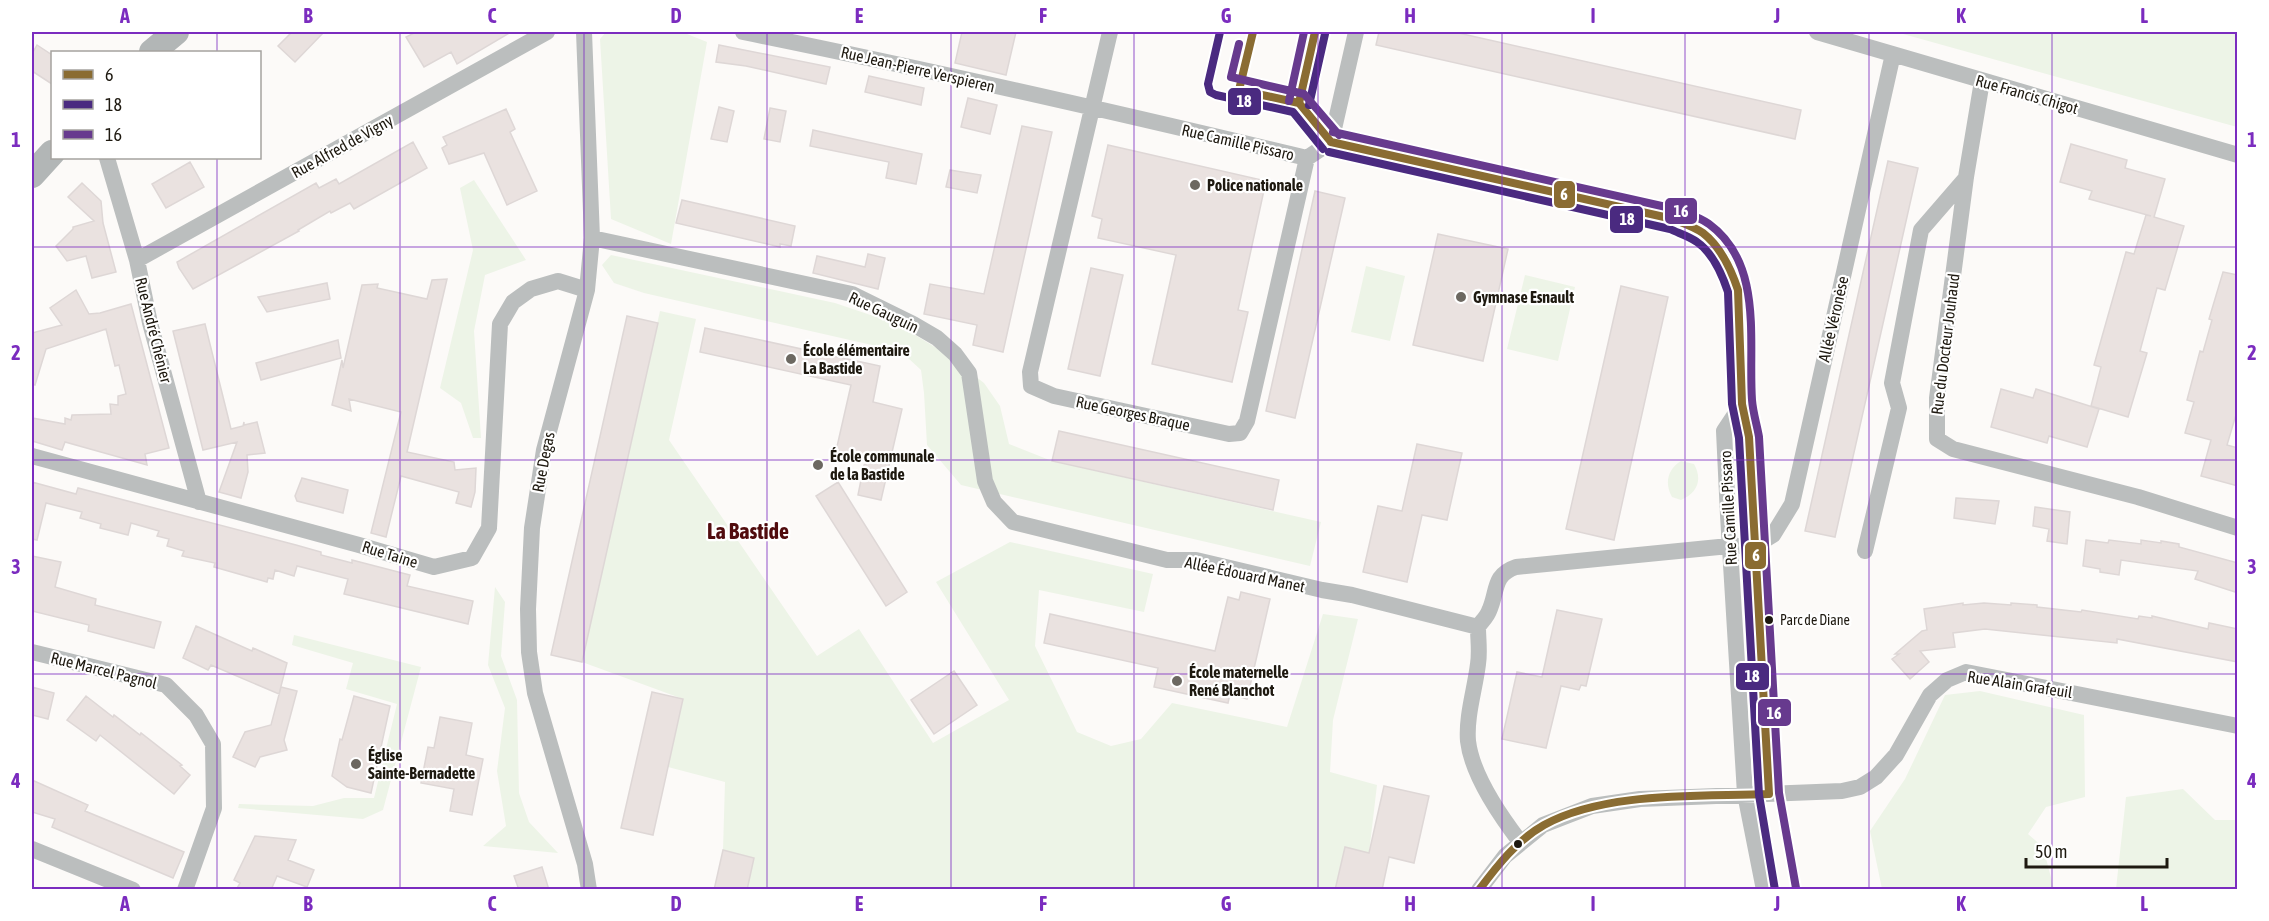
<svg xmlns="http://www.w3.org/2000/svg" width="2269" height="921" viewBox="0 0 2269 921" font-family="'Asap Condensed',sans-serif">
<style>
.green{fill:#edf4e7}
.building{fill:#eae2e0;stroke:#ded7d6;stroke-width:1.5}
.lines{fill:none;stroke-linecap:round;stroke-linejoin:round}
.minor{stroke:#bbbebe;stroke-width:16}
.primary{stroke:#b2b6b6;stroke-width:26}
.bus-1-casing{stroke:#fff;stroke-width:12}
.bus-2-casing{stroke:#fff;stroke-width:12}
.bus-3-casing{stroke:#fff;stroke-width:12}
.bus-1{stroke:#8a6c32;stroke-width:8}
.bus-2{stroke:#4a2a80;stroke-width:8}
.bus-3{stroke:#673a8e;stroke-width:8}
.grid{fill:none;stroke:#7b2cbf;stroke-width:1.5;stroke-opacity:0.55}
.poi-dot{fill:#6c6861;stroke:#fff;stroke-width:2}
.bus-dot{fill:#1e1910;stroke:#fff;stroke-width:2}
.labels{text-anchor:middle;dominant-baseline:central;stroke-width:4.5;stroke-linejoin:round;paint-order:stroke}
.bus-label{font-size:14px;fill:#1e1910;stroke:#fff;text-anchor:start}
.street-label{font-size:16px;fill:#1e1910;stroke:#fff}
.poi-label{font-size:16px;font-weight:bold;fill:#1e1910;stroke:#fff;text-anchor:start}
.district-label{font-size:22px;font-weight:bold;fill:#510c0e;stroke:#fff}
.line-badge{stroke:#fff;stroke-width:2}
.badge-label{font-size:16px;text-anchor:middle;font-weight:bold;fill:#fff}
.neatline{fill:none;stroke:#7b2cbf;stroke-width:2}
.grid-label{font-size:20px;text-anchor:middle;font-weight:bold;fill:#7b2cbf}
</style>
<rect width="100%" height="100%" fill="#fcfaf8"/>
<!-- green -->
<path class="green" d="M606,32H682L707,42L671,244L611,219L600,39Z
M1896,32H2237V127Z
M474,180L526,260L485,275L474,331L481,438H473L461,403L440,388L473,250L460,188Z
M611,255L835,303L897,324L948,355L984,383L1000,406L1009,444L1052,461L1321,522L1310,566L961,485L927,445L924,393L921,370L907,357L885,348L644,293L614,283L602,265Z
M1366,266L1405,276L1390,341L1351,332Z
M1525,275L1575,287L1558,361L1507,349Z
M660,311L696,319L669,440L817,656L859,629L933,743L1009,700L936,582L1010,542L1153,574L1144,612L1039,590L1035,646L1077,732L1111,746L1141,739L1172,703L1287,727L1323,614L1358,619L1333,720L1330,772L1377,785L1369,853L1345,848L1335,889H747L754,858L723,850L725,782L668,767L683,699L582,662Z
M1681,461L1694,464C1703,480 1697,493 1681,500L1672,497C1664,483 1668,469 1681,461Z
M495,587L505,602L501,656L517,700L519,793L529,822L558,853L483,846L506,826L497,771L505,708L488,665Z
M294,635L421,667L383,810L363,819L238,808L239,804L313,806L344,798H374L397,704L346,689L353,663L292,645Z
M1980,691L2084,715L2085,797L2046,807L2028,834L2043,847L2054,889H1882L1870,831L1905,779L1945,695Z
M2183,789L2215,820H2237V889H2116L2126,797Z"/>
<!-- building -->
<path class="building" d="M292,32H324L295,62L278,46Z
M416,32H511L457,64L451,52L424,67L406,37Z
M962,32H1016L1006,75L955,63Z
M1379,32H1454L1801,110L1795,139L1376,45Z
M37,45L52,55V84L32,71V54Z
M719,45L830,67L826,84L746,66L716,62Z
M869,76L924,88L921,105L865,92Z
M968,98L997,105L990,134L961,127Z
M719,107L734,111L727,142L711,139Z
M770,108L786,111L780,142L764,139Z
M506,109L515,129L510,132L537,191L507,205L484,153L449,164L442,148L447,145L443,137Z
M1022,126L1052,132L1003,352L973,345L977,325L924,314L930,284L984,294Z
M813,130L922,154L916,184L886,178L889,162L810,146Z
M413,142L427,168L354,209L350,203L331,213L330,211L298,230L299,231L193,289L179,268L177,262L316,183L319,188L336,179L339,184Z
M2071,144L2127,160L2125,168L2165,179L2154,217L2184,226L2165,290L2157,288L2140,351L2147,353L2128,417L2091,406L2101,367L2094,365L2126,252L2134,254L2146,215L2151,216L2089,199L2092,191L2060,182Z
M1108,145L1266,181L1238,310L1248,312L1232,382L1152,364L1176,255L1098,238L1102,219L1092,216Z
M1888,161L1918,168L1835,537L1805,531Z
M190,162L204,187L166,208L152,184Z
M950,170L981,175L977,193L946,187Z
M82,183L101,201L103,223L116,272L92,278L86,256L67,261L56,246L73,229V227L94,221L68,197Z
M1315,191L1345,198L1295,418L1266,411Z
M682,200L795,226L791,246L780,244V247L676,223Z
M1438,234L1508,249L1483,361L1413,345Z
M868,254L885,258L878,289L813,273L817,256L865,267Z
M1091,268L1123,275L1100,376L1068,369Z
M2223,272L2238,275V408L2227,445L2238,448V486L2201,476L2211,440L2185,433L2194,402L2187,400L2200,351L2203,352L2212,320L2209,319Z
M447,279L407,452L454,462L455,470L476,468L475,492L471,507L456,503L459,492L401,476L386,537L371,533L401,412L349,399L351,411L332,405L342,360L343,368L362,285L378,284L377,288L427,299L432,280Z
M327,283L330,299L267,312L258,297Z
M1621,286L1668,297L1614,540L1566,529Z
M76,290L89,314L100,313L131,304L169,448L145,454L147,465L65,442L62,450L32,441V418L65,424V418L71,420L72,415L111,414L110,404L118,405V396L126,394L119,365L115,366L106,329L46,349L35,385L32,384V333L62,325L50,308Z
M627,316L658,323L582,662L551,655Z
M205,324L231,429L243,426L244,422V425L257,422L265,453L247,455L248,472L241,498L219,492L237,442L203,450L173,331Z
M705,328L880,366L873,402L902,409L881,500L858,495L864,465L875,458L836,451L851,385L700,352Z
M338,340L341,358L261,380L256,363Z
M2001,389L2033,398L2036,389L2099,409L2087,447L2049,436L2047,443L1991,427Z
M1059,431L1279,480L1273,510L1052,461Z
M1417,444L1462,453L1447,520L1422,515L1407,582L1363,572L1378,506L1402,511Z
M302,478L348,490L343,513L297,501L295,496Z
M32,482L76,494L78,488L296,545L321,552V555L352,563V560L410,575L407,586L473,601L468,624L344,594L348,579L297,566L294,576L275,570L273,579L268,578L267,582L214,567L215,563L182,556L184,551L167,546L169,539L157,536L159,531L131,523L128,535L100,528L101,524L80,518L82,512L46,503L37,540L32,539Z
M838,482L907,592L886,606L816,496Z
M1956,498L1999,501L1995,524L1954,518Z
M2035,507L2070,512L2067,544L2047,541L2049,529L2033,526Z
M2086,540L2108,543L2109,540L2141,544V540L2161,543V541L2179,544V547L2238,563V593L2195,579L2198,571L2121,560L2119,575L2100,572V569L2083,566Z
M32,556L61,562L55,587L96,599L95,605L161,622L154,648L88,631L89,625L32,611Z
M1241,592L1270,599L1247,699L1230,694L1228,703L1154,687L1158,668L1044,643L1050,614L1215,651L1228,597L1239,600Z
M1963,603V605L1984,603L2011,605V603L2037,605V607L2081,612L2082,610L2138,619L2139,616L2152,618V616L2208,629L2209,623L2238,629V662L2117,639V643L1985,629L1953,633L1955,647L1920,651L1929,662L1910,679L1892,659L1899,654H1895L1922,631L1927,630L1924,609Z
M1557,610L1602,619L1586,686L1581,685L1579,690L1561,686L1546,748L1502,739L1517,672L1542,677Z
M196,626L252,651L253,648L287,663L279,694L211,665L208,670L183,658Z
M954,671L977,705L934,734L911,700Z
M32,687L54,693L48,719L32,715Z
M281,687L297,691L284,740L287,750L260,757L255,767L233,757L245,732L271,725Z
M652,692L683,699L653,835L621,828Z
M86,696L113,717L114,715L140,735L141,733L182,765L180,766L190,775L174,794L100,735L96,741L67,720Z
M354,696L390,706L371,793L347,787L332,776L340,739L342,740Z
M440,717L472,723L466,755L483,759L472,815L450,811L454,789L421,783L428,747L434,748Z
M32,780L88,805L85,811L184,852L173,878L52,827L55,819L32,812Z
M1384,786L1429,796L1414,863L1389,857L1382,890H1335L1345,847L1369,853Z
M255,836L296,840L288,860L314,870L307,887L277,876L271,890H236L240,883L234,880Z
M723,850L754,858L747,890H714Z
M542,867L549,890H519L514,876Z"/>
<g class="lines">
<!-- minor -->
<path class="minor" d="M584,32L592,238L587,290L544,450L532,528L528,609L529,652L535,693L585,864L589,890
M743,32C931,70 1119,113 1307,158L1331,142L1673,219L1702,232L1715,244L1732,272L1738,290L1742,404L1724,431L1728,515L1745,794L1764,890
M1110,32L1030,372L1031,386L1054,396L1229,434L1240,433L1247,421L1307,158
M1817,32L2238,155
M1982,81L1966,177L1937,398V439L1953,449L2138,497L2238,528
M1331,142L1356,32
M107,158L137,260L150,323L199,502
M592,238L852,294L913,324L937,338L955,354L969,373L985,481L994,502L1013,522L1167,560H1196L1322,590L1352,595L1478,627C1478,639 1480,652 1478,664C1475,689 1466,716 1468,741C1472,775 1501,817 1521,843
M137,260L547,32
M32,456L359,545L434,567L472,558L489,528L500,324L513,302L531,289L558,281L587,290
M1865,551L1899,408L1892,383L1921,230L1966,178
M1478,627C1481,622 1487,617 1489,611C1498,592 1492,575 1516,567L1729,546H1755L1773,535L1792,504L1893,54
M32,652L166,685L196,715L213,744L214,808L185,890
M32,849L133,890
M1479,890L1505,856L1543,825L1592,806L1640,799L1842,791L1860,787L1876,777L1896,755L1930,695L1947,680L1966,672L2238,726"/>
<!-- primary -->
<path class="primary" d="M152,52L176,32
M32,175L52,153"/>
<!-- bus-1 casing -->
<g class="bus-1-casing">
<path id="bus-1" d="M1253,32L1239,90L1299,103L1331,142
M1299,103L1315,32
M1331,142L1673,219C1683,223 1695,227 1703,233C1721,247 1731,269 1738,290L1742,404L1749,437L1769,794
M1479,890C1497,866 1517,840 1544,825C1605,791 1700,797 1769,794"/>
</g>
<!-- bus-2 casing -->
<g class="bus-2-casing">
<path id="bus-2" d="M1220,32L1208,84L1210,92L1216,95L1293,112L1323,149
M1309,105L1325,34
M1329,152L1670,229C1678,233 1689,236 1697,242C1713,253 1722,274 1728,292L1732,404L1739,438L1759,795L1775,890"/>
</g>
<!-- bus-3 casing -->
<g class="bus-3-casing">
<path id="bus-3" d="M1239,44L1231,77L1304,94L1339,135
M1289,101L1304,32
M1333,132L1675,209C1686,213 1700,217 1709,224C1764,264 1748,342 1752,400C1753,413 1757,425 1759,437L1779,793L1796,888"/>
</g>
<!-- bus-1 -->
<use href="#bus-1" class="bus-1"/>
<!-- bus-2 -->
<use href="#bus-2" class="bus-2"/>
<!-- bus-3 -->
<use href="#bus-3" class="bus-3"/>
</g>
<!-- grid -->
<path class="grid" d="M217,32V52M400,32V890M584,32V890M767,32V890M951,32V890M1134,32V890M1318,32V890M1502,32V890M1685,32V890M1869,32V890M2052,32V890M217,158V890M32,247H2238M32,460H2238M32,674H2238"/>
<!-- markers -->
<g class="poi-dot">
<circle cx="1195" cy="185" r="6"/>
<circle cx="1461" cy="297" r="6"/>
<circle cx="791" cy="359" r="6"/>
<circle cx="818" cy="465" r="6"/>
<circle cx="1177" cy="681" r="6"/>
<circle cx="356" cy="764" r="6"/>
</g>
<g class="bus-dot">
<circle cx="1769" cy="620" r="5"/>
<circle cx="1518" cy="844" r="5"/>
</g>
<g class="labels">
<!-- bus labels -->
<g class="bus-label">
<text x="1780" y="620">Parc de Diane</text>
</g>
<!-- street labels -->
<g class="street-label">
<text transform="translate(918 69) rotate(13)">Rue Jean-Pierre Verspieren</text>
<text transform="translate(2027 94) rotate(16)">Rue Francis Chigot</text>
<text transform="translate(1238 142) rotate(13)">Rue Camille Pissaro</text>
<text transform="translate(342 146) rotate(-29)">Rue Alfred de Vigny</text>
<text transform="translate(884 312) rotate(25)">Rue Gauguin</text>
<text transform="translate(1833 319) rotate(-77)">Allée Véronèse</text>
<text transform="translate(154 330) rotate(76)">Rue André Chénier</text>
<text transform="translate(1945 344) rotate(-83)">Rue du Docteur Jouhaud</text>
<text transform="translate(1133 413) rotate(12)">Rue Georges Braque</text>
<text transform="translate(543 462) rotate(-79)">Rue Degas</text>
<text transform="translate(1728 508) rotate(-93)">Rue Camille Pissaro</text>
<text transform="translate(390 554) rotate(17)">Rue Taine</text>
<text transform="translate(1245 574) rotate(12)">Allée Édouard Manet</text>
<text transform="translate(104 670) rotate(14)">Rue Marcel Pagnol</text>
<text transform="translate(2020 684) rotate(9)">Rue Alain Grafeuil</text>
</g>
<!-- poi labels -->
<g class="poi-label">
<text x="1207" y="185">Police nationale</text>
<text x="1473" y="297">Gymnase Esnault</text>
<text x="803" y="350">École élémentaire<tspan x="803" dy="18">La Bastide</tspan></text>
<text x="830" y="456">École communale<tspan x="830" dy="18">de la Bastide</tspan></text>
<text x="1189" y="672">École maternelle<tspan x="1189" dy="18">René Blanchot</tspan></text>
<text x="368" y="755">Église<tspan x="368" dy="18">Sainte-Bernadette</tspan></text>
</g>
<!-- district labels -->
<g class="district-label">
<text x="748" y="531">La Bastide</text>
</g>
</g>
<g class="line-badge">
<rect x="1227" y="87" width="35" height="29" rx="6" fill="#4a2a80"/>
<rect x="1553" y="180" width="23" height="29" rx="6" fill="#8a6c32"/>
<rect x="1664" y="197" width="34" height="28" rx="6" fill="#673a8e"/>
<rect x="1609" y="205" width="35" height="29" rx="6" fill="#4a2a80"/>
<rect x="1744" y="541" width="23" height="29" rx="6" fill="#8a6c32"/>
<rect x="1735" y="662" width="35" height="29" rx="6" fill="#4a2a80"/>
<rect x="1757" y="698" width="35" height="29" rx="6" fill="#673a8e"/>
</g>
<g class="badge-label">
<text x="1244" y="107">18</text>
<text x="1564" y="200">6</text>
<text x="1681" y="217">16</text>
<text x="1627" y="225">18</text>
<text x="1756" y="561">6</text>
<text x="1752" y="682">18</text>
<text x="1774" y="719">16</text>
</g>
<!-- border -->
<rect width="2269" height="921" fill="none" stroke="#ffffff" stroke-width="66"/>
<!-- legend -->
<rect x="51" y="51" width="210" height="108" fill="#ffffff" stroke="#a5a39f" stroke-width="1.5"/>
<rect x="63" y="70" width="30" height="9" fill="#8a6c32" stroke="#a5a39f" stroke-width="1.5"/>
<text x="105" y="81" font-size="18" fill="#1e1910">6</text>
<rect x="63" y="100" width="30" height="9" fill="#4a2a80" stroke="#a5a39f" stroke-width="1.5"/>
<text x="105" y="111" font-size="18" fill="#1e1910">18</text>
<rect x="63" y="130" width="30" height="9" fill="#673a8e" stroke="#a5a39f" stroke-width="1.5"/>
<text x="105" y="141" font-size="18" fill="#1e1910">16</text>
<!-- scale -->
<path d="M2026 858v9h141v-9" fill="none" stroke="#1e1910" stroke-width="3"/>
<text x="2035" y="858" font-size="18" fill="#1e1910" stroke="#ffffff" stroke-width="4.5" paint-order="stroke">50 m</text>
<rect x="33" y="33" width="2203" height="855" class="neatline"/>
<g class="grid-label">
<text x="125" y="23">A</text>
<text x="308" y="23">B</text>
<text x="492" y="23">C</text>
<text x="676" y="23">D</text>
<text x="859" y="23">E</text>
<text x="1043" y="23">F</text>
<text x="1226" y="23">G</text>
<text x="1410" y="23">H</text>
<text x="1593" y="23">I</text>
<text x="1777" y="23">J</text>
<text x="1961" y="23">K</text>
<text x="2144" y="23">L</text>
<text x="16" y="147">1</text>
<text x="2252" y="147">1</text>
<text x="16" y="360">2</text>
<text x="2252" y="360">2</text>
<text x="16" y="574">3</text>
<text x="2252" y="574">3</text>
<text x="16" y="788">4</text>
<text x="2252" y="788">4</text>
<text x="125" y="911">A</text>
<text x="308" y="911">B</text>
<text x="492" y="911">C</text>
<text x="676" y="911">D</text>
<text x="859" y="911">E</text>
<text x="1043" y="911">F</text>
<text x="1226" y="911">G</text>
<text x="1410" y="911">H</text>
<text x="1593" y="911">I</text>
<text x="1777" y="911">J</text>
<text x="1961" y="911">K</text>
<text x="2144" y="911">L</text>
</g>
</svg>
